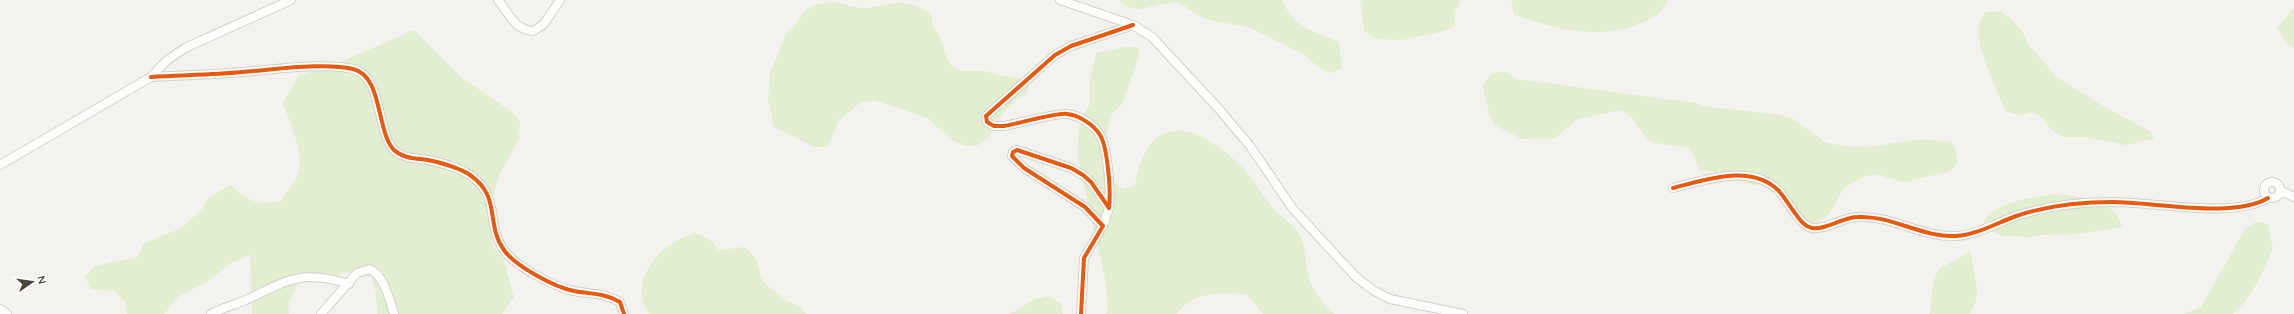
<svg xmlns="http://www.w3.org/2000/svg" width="2294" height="314" viewBox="0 0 2294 314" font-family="Quicksand,sans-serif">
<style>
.green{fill:#e1eecf}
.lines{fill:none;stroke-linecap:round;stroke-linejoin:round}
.minor-casing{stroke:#d2d0cb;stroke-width:10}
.minor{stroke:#fdfdfc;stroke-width:8}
.cycleway-casing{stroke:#fff;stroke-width:6}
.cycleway{stroke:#e8590c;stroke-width:4}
</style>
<rect width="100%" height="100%" fill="#f4f2ee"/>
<!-- green -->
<path class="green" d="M1118,0H1283C1291,28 1316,31 1339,42L1342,68L1331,73C1313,67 1309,55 1293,49C1276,42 1261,31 1243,26C1230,23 1217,23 1204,18C1195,14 1187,6 1177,3C1154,0 1138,20 1118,0Z
M1360,0H1460L1455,14V26L1444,31L1402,40L1375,39L1364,31Z
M1511,0H1668C1663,12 1653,18 1641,23C1598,41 1557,29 1514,15Z
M828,2C841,2 852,8 865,8C871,8 878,6 883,5C902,1 915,3 931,14L934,28L941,39L949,64L961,71H985L998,75L1030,80L1027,93L1016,100L996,122L990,136L979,145L965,146L951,139L927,118L874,100L860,103L839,120L828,147H813C801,138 788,135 774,127L768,99L770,74L786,33L796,24L803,12L814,5Z
M2294,7V48L2286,43L2277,28Z
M2001,11L2013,21L2023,33L2028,44L2057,77L2103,106L2150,131L2154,139L2126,145L2087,137H2063L2051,130L2044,119L2033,112L2019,115L2006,111C1998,93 1972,40 1980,22C1981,19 1984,15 1986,12Z
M414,30L461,77L512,112L520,122L519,140L499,176L488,215L493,246L503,258L514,297L502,314H377L376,293L372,277L349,272L319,279L301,276L288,305L289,314H252L250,255L231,263L210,280L178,297L164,314H127L125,302L115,291L90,289L85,276L95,266L137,257L144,243L182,228L202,209L209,197L231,185C247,201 259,206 281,201C288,191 297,181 299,169C303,150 289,121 283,103L299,75L331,66Z
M1124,47H1139V56L1128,88L1122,104L1112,114L1104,142L1113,182L1124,189L1135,185C1148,107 1200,124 1243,168C1254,179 1261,194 1272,207C1279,216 1291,222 1298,232C1308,249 1304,271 1313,288C1318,298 1327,306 1334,314H1263L1247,295C1224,291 1191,292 1177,314H1106L1108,306L1105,279L1077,153L1079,128L1083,115L1090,104V79L1096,53Z
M1505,71L1516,79L1695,103L1708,107L1776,114L1792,118L1826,143L1852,147L1876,146L1919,139L1951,142L1955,148L1958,163L1948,172L1904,182L1878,175L1865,176L1844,188L1830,213L1819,222L1806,226C1794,212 1784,197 1769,187C1765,184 1759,186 1754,185C1736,181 1719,170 1700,170L1690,148L1650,142L1631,117L1620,110L1578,119L1555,138L1522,139L1494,125L1489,114L1483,86L1491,74Z
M2058,194C2082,197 2116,199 2122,227L2079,234L2043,235L2029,237L2001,236L1983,223C1992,202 2038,196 2058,194Z
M2256,222L2268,224L2273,248L2259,280L2244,303L2233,314H2183L2201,307L2245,229Z
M696,233L710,240L719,250L745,247L755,257L763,282L787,301L800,306L806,314H649C626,280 663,240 696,233Z
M1970,251C1974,273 1983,294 1970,314H1930L1933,283L1938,270Z
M1049,296L1061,304L1063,314H1010L1035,299Z"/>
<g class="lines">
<!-- minor casing -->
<g class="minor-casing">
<path id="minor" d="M498,0C509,13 513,29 533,31L544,24L560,0
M1060,0L1133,25L1152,37L1218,108L1250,146L1293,209L1356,277L1373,290L1390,299L1463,314
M151,77C181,75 211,75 242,72C273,70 324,62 353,69C383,76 376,131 394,150C404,159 415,158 428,160C442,163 458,167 470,175C502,197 485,224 504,250C515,266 554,287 574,291C590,294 605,293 620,302L624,314
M0,165L151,77L166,61L185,48L291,0
M2264 190a8 8 0 1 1 16 0a8 8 0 1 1-16 0Z
M1673,188C1706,180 1751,163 1779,191C1784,197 1788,203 1792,209C1797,216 1803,226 1812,228C1827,230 1842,217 1858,217C1891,215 1923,238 1956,236C1976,235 1997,223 2016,216C2046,206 2081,202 2113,202C2155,202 2233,219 2268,198
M2281,191L2294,197
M1103,226L1109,208
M0,309L7,314
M211,314C222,308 234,305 246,300C288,280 301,269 349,284
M321,314L357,273L369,269C385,276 389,299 394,314
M1081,314L1084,258L1103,226L1085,207L1024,168L1012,156L1013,152L1017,150L1071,168L1083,175L1091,182L1109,208C1111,193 1108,148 1100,135C1094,125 1079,115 1067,114C1059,112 1016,124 1004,126H994L987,122L986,116L1055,55L1071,46L1133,25"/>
</g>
<!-- minor -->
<use href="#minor" class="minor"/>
<!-- cycleway casing -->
<g class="cycleway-casing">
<path id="cycleway" d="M151,77C181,75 211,75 242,72C273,70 324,62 353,69C383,76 376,131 394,150C404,159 415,158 428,160C442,163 458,167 470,175C502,197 485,224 504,250C515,266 554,287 574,291C590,294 605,293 620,302L624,314
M1673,188C1706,180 1751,163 1779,191C1784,197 1788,203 1792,209C1797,216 1803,226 1812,228C1827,230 1842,217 1858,217C1891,215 1923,238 1956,236C1976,235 1997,223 2016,216C2046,206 2081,202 2113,202C2155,202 2233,219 2268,198
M1081,314L1084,258L1103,226L1085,207L1024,168L1012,156L1013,152L1017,150L1071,168L1083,175L1091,182L1109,208C1111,193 1108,148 1100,135C1094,125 1079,115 1067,114C1059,112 1016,124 1004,126H994L987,122L986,116L1055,55L1071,46L1133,25"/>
</g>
<!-- cycleway -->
<use href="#cycleway" class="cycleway"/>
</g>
<!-- north arrow -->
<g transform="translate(32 282) rotate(77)" stroke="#ffffff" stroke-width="3" paint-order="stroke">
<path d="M0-3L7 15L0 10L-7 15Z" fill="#4b4439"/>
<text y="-6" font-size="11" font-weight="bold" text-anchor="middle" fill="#4b4439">N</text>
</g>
</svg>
